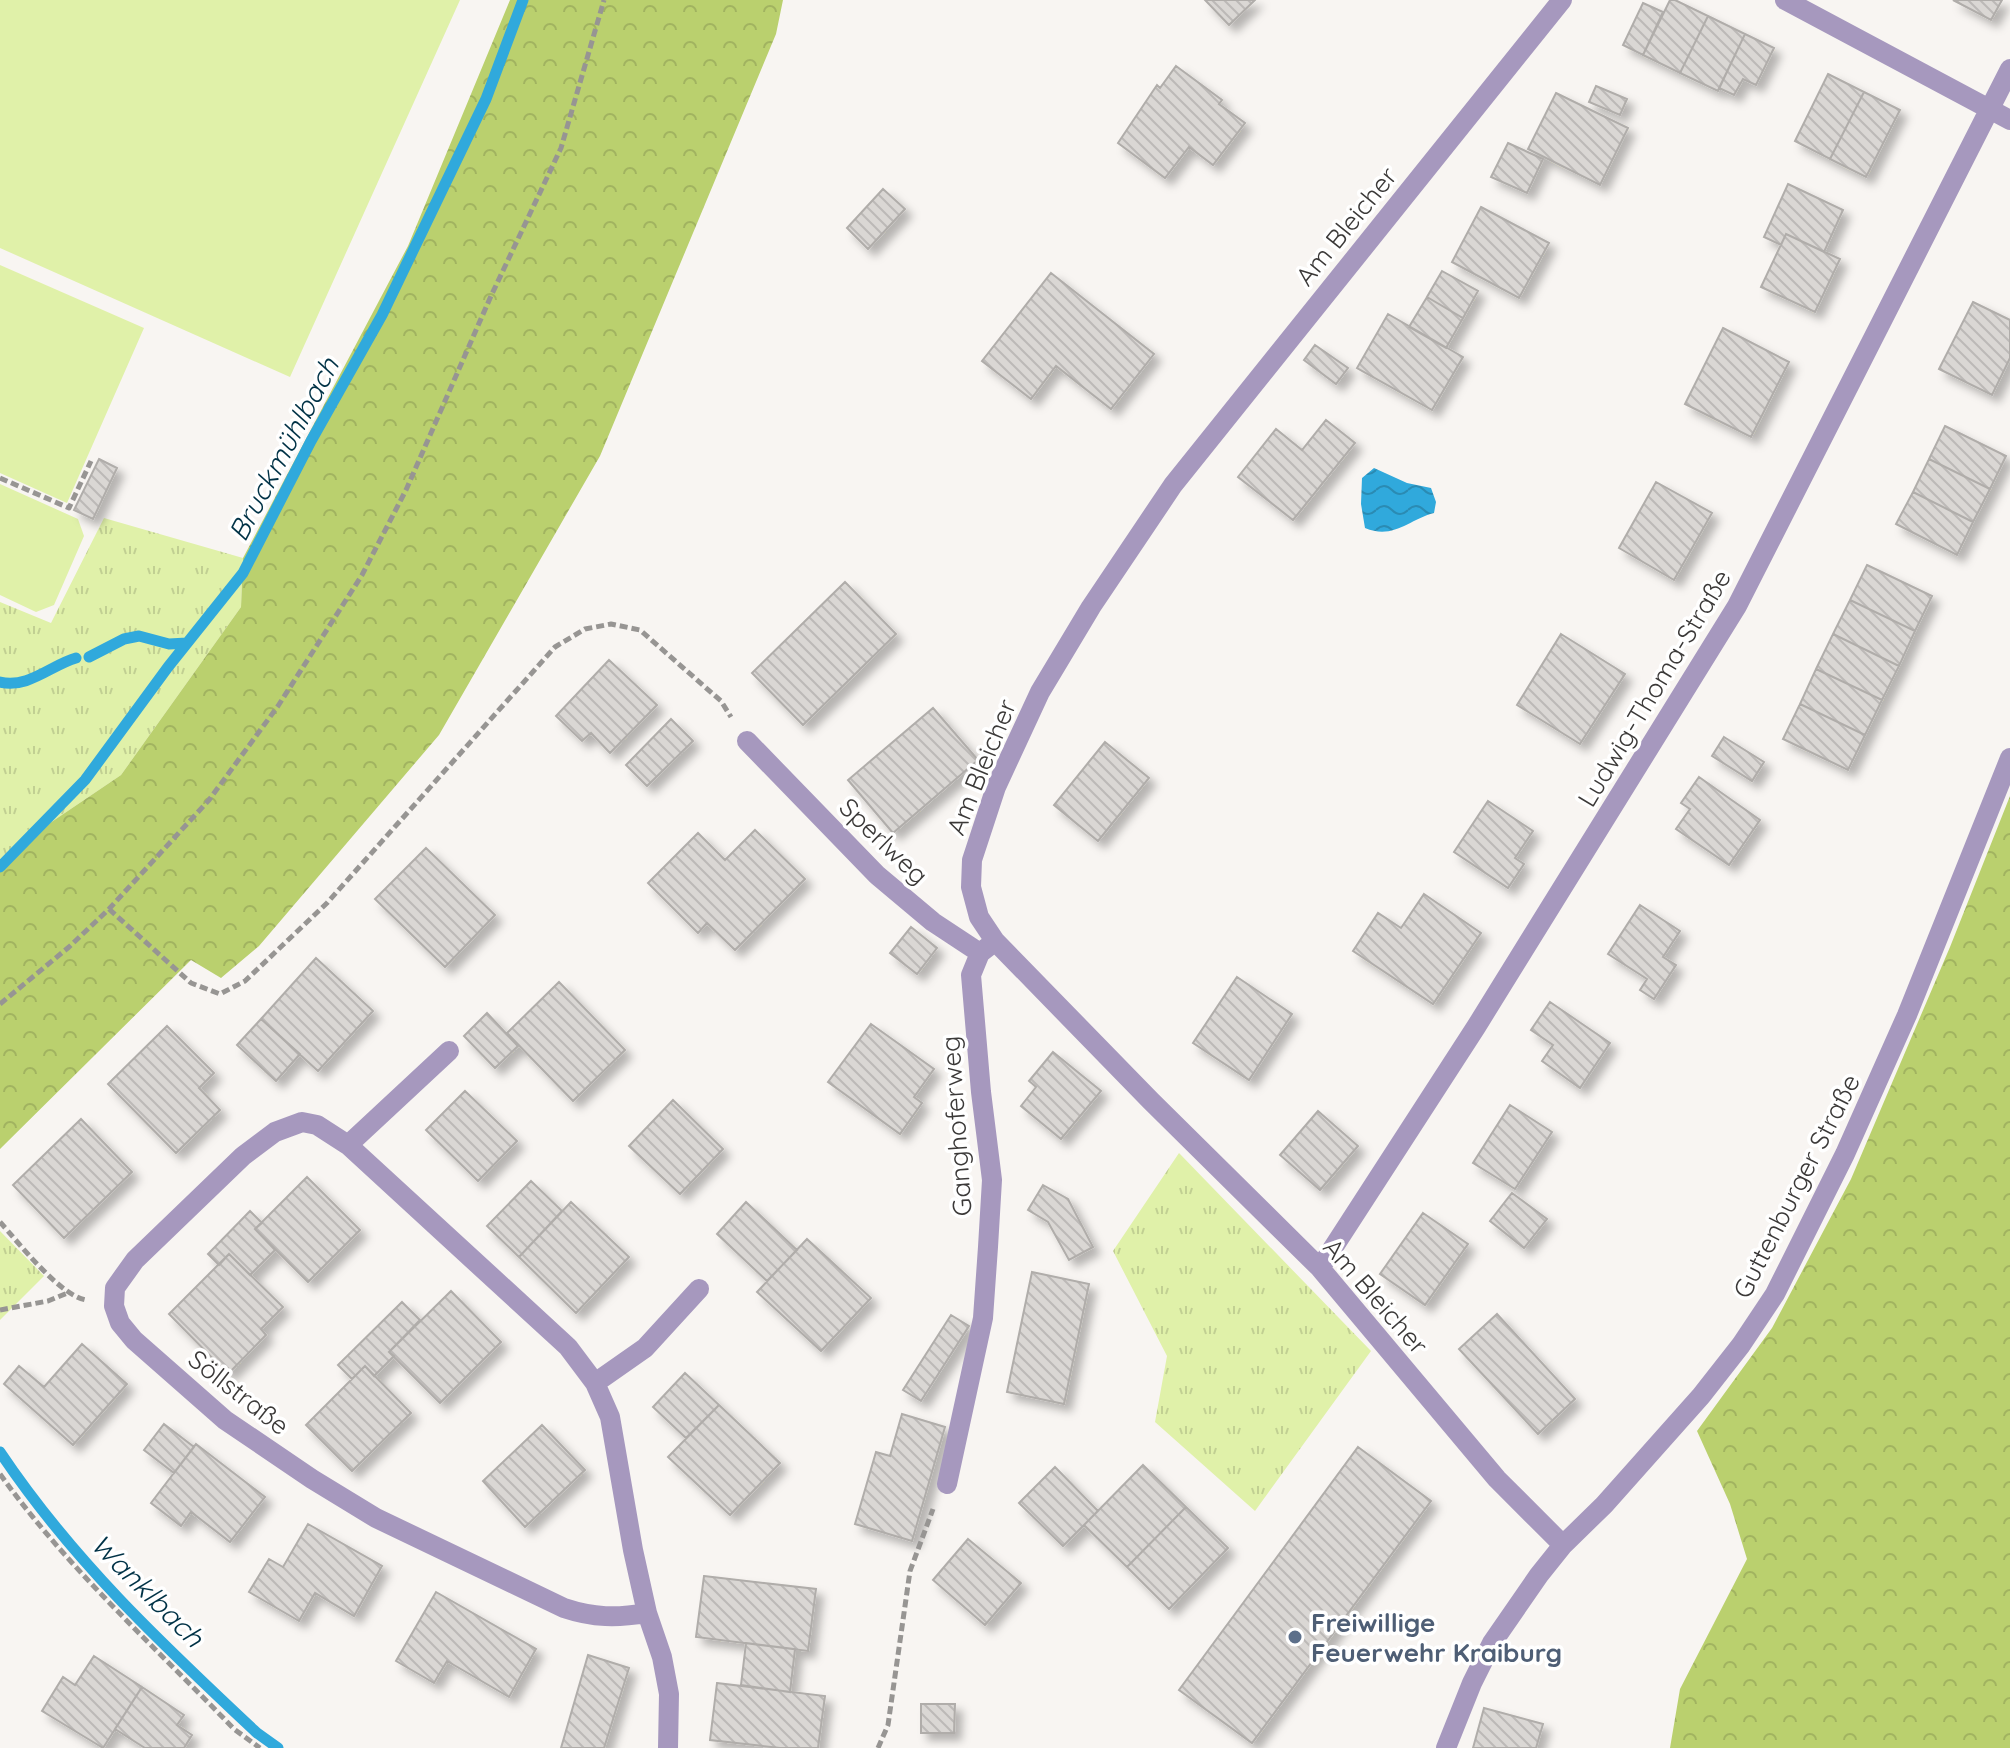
<svg xmlns="http://www.w3.org/2000/svg" width="2010" height="1748" viewBox="0 0 2010 1748" font-family="Quicksand,sans-serif">
<style>
.grass{fill:url(#grass-tufts)}
.forest{fill:url(#forest-crowns)}
.garden{fill:#e0f1a9}
.water{fill:url(#water-waves)}
.lines{fill:none;stroke-linecap:round;stroke-linejoin:round}
.stream{stroke:#30a9dc;stroke-width:11}
.building{fill:url(#building-back-hatch);stroke:#b0adaa;stroke-width:2;filter:url(#shadow)}
.path{stroke:#979593;stroke-width:5;stroke-dasharray:8 4;stroke-linecap:butt}
.minor{stroke:#a698be;stroke-width:20}
.service-dot{fill:#5c6f8a;stroke:#fff;stroke-width:3}
.labels{text-anchor:middle;dominant-baseline:central;stroke-width:7;stroke-linejoin:round;paint-order:stroke}
.street-label{font-size:26px;fill:#3b3938;stroke:#fff}
.service-label{font-size:26px;font-weight:bold;fill:#4e5e75;stroke:#fff;text-anchor:start}
.water-label{font-size:28px;font-style:italic;fill:#003246;stroke:#fff}
</style>
<defs>
<pattern id="grass-tufts" width="24" height="20" patternUnits="userSpaceOnUse" patternTransform="scale(2)"><rect width="24" height="20" fill="#e0f1a9"/><path d="M3 7l-1-3M5 7V3M7 7l1-3M15 17l-1-3M17 17v-4M19 17l1-3" fill="none" stroke="#c1cf92"/></pattern>
<pattern id="forest-crowns" width="20" height="18" patternUnits="userSpaceOnUse" patternTransform="scale(2)"><rect width="20" height="18" fill="#bad06e"/><path d="M2 6a3 3 0 1 1 6 0M12 15a3 3 0 1 1 6 0" fill="none" stroke="#a1b360"/></pattern>
<pattern id="water-waves" width="16" height="10" patternUnits="userSpaceOnUse" patternTransform="scale(2)"><rect width="16" height="10" fill="#30a9dc"/><path d="M0 5q4-4 8 0t8 0" fill="none" stroke="#2a8bb3"/></pattern>
<pattern id="building-back-hatch" width="6" height="6" patternUnits="userSpaceOnUse" patternTransform="scale(2)"><rect width="6" height="6" fill="#dad7d4"/><path d="M-1 5l2 2M0 0l6 6M5-1l2 2" fill="none" stroke="#bcb9b7"/></pattern>
<filter id="shadow"><feDropShadow dx="7" dy="7" stdDeviation="4" flood-color="#0004"/></filter>
</defs>
<rect width="100%" height="100%" fill="#f8f5f2"/>
<!-- grass -->
<path class="grass" d="M104,518L243,558L241,607L121,775L50,823L0,870V602L51,623Z
M1179,1153L1371,1351L1255,1511L1155,1422L1167,1356L1113,1251Z
M0,1231L44,1276L0,1320Z"/>
<!-- forest -->
<path class="forest" d="M510,0H783L776,34L600,456L439,735L259,946L221,978L191,960L0,1149V870L50,823L121,775L241,607L243,558L408,246Z
M2010,796V1748H1670L1680,1689L1747,1559L1730,1504L1697,1431L1772,1328L1851,1179L1950,947Z"/>
<!-- garden -->
<path class="garden" d="M0,0H460L290,377L0,248Z
M0,265L144,328L67,503L0,473Z
M0,484L78,519L84,536L54,605L36,612L0,595Z"/>
<!-- water -->
<path class="water" d="M1374,468L1407,483L1431,488L1436,502L1434,513C1408,520 1393,540 1365,528L1361,504L1362,478Z"/>
<g class="lines">
<!-- stream -->
<path class="stream" d="M89,657L124,639L139,636L169,644L187,643
M0,682C28,689 51,665 76,658
M0,867L85,780L168,667L243,573L311,441L382,315L486,99L523,0
M0,1452C73,1561 162,1644 257,1733L278,1748"/>
</g>
<!-- building -->
<path class="building" d="M1205,0H1255L1229,25Z
M1670,0H1675L1708,16L1680,73L1643,55Z
M1953,0H2002L1991,20Z
M1643,3L1663,12L1643,55L1623,45Z
M1708,16L1745,34L1718,91L1680,73Z
M1745,34L1774,48L1756,85L1743,79L1734,95L1719,88Z
M1176,66L1222,100L1219,104L1245,123L1213,165L1189,147L1165,178L1118,143L1157,85L1160,88Z
M1828,74L1864,92L1830,159L1795,141Z
M1596,86L1627,99L1620,115L1589,102Z
M1864,92L1900,110L1866,177L1830,159Z
M1556,93L1628,128L1600,185L1528,149Z
M1508,143L1543,159L1527,193L1491,177Z
M1788,184L1843,210L1824,252L1786,234L1781,245L1764,237Z
M883,189L905,209L868,249L847,228Z
M1481,207L1549,243L1519,298L1452,262Z
M1786,234L1840,259L1815,312L1761,287Z
M1442,271L1478,291L1463,318L1427,297Z
M1051,273L1154,354L1111,409L1056,366L1031,399L982,361Z
M1427,297L1463,318L1446,348L1409,327Z
M1973,302L2010,320V358L1992,395L1939,369Z
M1388,314L1463,357L1432,410L1357,368Z
M1723,328L1789,362L1751,437L1685,404Z
M1315,345L1348,368L1336,384L1304,360Z
M1326,420L1355,443L1293,520L1238,477L1276,429L1302,450Z
M1945,426L2006,456L1990,489L1929,459Z
M99,459L117,468L93,519L74,510Z
M1929,459L1990,489L1973,522L1913,492Z
M1656,482L1712,513L1674,580L1619,548Z
M1913,492L1973,522L1957,555L1896,524Z
M1867,565L1932,596L1915,631L1850,600Z
M845,582L896,634L803,725L752,673Z
M1850,600L1915,631L1899,666L1833,634Z
M1561,634L1625,674L1580,744L1517,705Z
M1833,634L1899,666L1882,700L1816,669Z
M609,660L657,705L610,753L591,733L582,741L556,716Z
M1816,669L1882,700L1865,735L1800,704Z
M1800,704L1865,735L1848,770L1783,739Z
M933,708L978,760L893,833L848,780Z
M671,719L693,741L647,786L626,765Z
M1724,737L1764,762L1752,781L1712,756Z
M1105,742L1149,778L1098,841L1054,805Z
M1699,777L1760,820L1729,865L1676,829L1690,809L1681,803Z
M1488,801L1533,831L1515,858L1524,864L1508,888L1454,852Z
M755,830L805,879L735,950L707,923L698,933L648,883L698,833L725,860Z
M426,848L495,915L445,967L375,899Z
M1424,894L1481,933L1433,1004L1353,951L1378,913L1401,928Z
M1640,905L1680,931L1663,957L1676,965L1654,999L1640,990L1647,979L1608,954Z
M911,927L937,948L917,974L890,953Z
M316,958L373,1011L318,1071L261,1019Z
M1237,977L1292,1014L1249,1080L1193,1043Z
M559,982L625,1050L573,1101L507,1033Z
M1550,1002L1610,1043L1580,1088L1542,1061L1553,1045L1531,1030Z
M487,1013L518,1046L495,1068L464,1036Z
M261,1019L300,1054L276,1081L237,1045Z
M871,1024L934,1069L914,1097L922,1103L900,1134L828,1082Z
M167,1026L214,1073L199,1088L220,1110L176,1153L108,1084Z
M1053,1052L1101,1091L1061,1139L1021,1106L1036,1087L1029,1081Z
M465,1091L517,1141L478,1181L426,1130Z
M673,1100L723,1149L680,1194L629,1146Z
M1510,1105L1552,1132L1515,1189L1473,1163Z
M1318,1111L1358,1146L1320,1190L1280,1155Z
M81,1119L132,1172L64,1238L13,1185Z
M307,1177L360,1230L308,1282L255,1229Z
M531,1181L562,1211L519,1257L487,1226Z
M1043,1185L1068,1199L1093,1247L1069,1260L1048,1222L1028,1210Z
M1512,1193L1547,1219L1524,1248L1490,1221Z
M571,1202L629,1257L576,1313L519,1257Z
M746,1202L797,1250L767,1281L717,1234Z
M250,1211L262,1223L255,1229L275,1250L250,1275L229,1254L219,1265L208,1254Z
M1423,1213L1468,1244L1425,1305L1380,1274Z
M807,1239L871,1298L821,1351L757,1292Z
M229,1254L283,1307L261,1329L266,1335L228,1374L169,1314Z
M1032,1272L1089,1284L1064,1404L1007,1392Z
M451,1291L501,1342L440,1403L389,1352Z
M402,1302L420,1320L389,1352L394,1356L374,1376L365,1366L352,1379L338,1365Z
M1497,1314L1575,1399L1538,1434L1459,1349Z
M951,1315L969,1326L921,1401L903,1390Z
M82,1344L127,1384L73,1445L4,1384L19,1366L44,1387Z
M365,1366L411,1413L352,1471L306,1425Z
M685,1373L719,1405L686,1438L653,1407Z
M719,1405L780,1463L730,1515L668,1457Z
M902,1414L945,1427L912,1541L855,1524L876,1452L890,1456Z
M164,1424L194,1447L174,1473L144,1450Z
M542,1425L585,1470L525,1527L483,1481Z
M196,1444L265,1497L230,1542L191,1512L181,1526L151,1503Z
M1358,1447L1431,1501L1252,1743L1179,1690Z
M1143,1465L1186,1507L1127,1567L1084,1525Z
M1055,1467L1098,1511L1063,1546L1019,1503Z
M1186,1507L1228,1548L1169,1609L1127,1567Z
M308,1524L382,1566L354,1616L315,1593L299,1621L249,1592L269,1559L283,1567Z
M968,1539L1021,1583L985,1625L933,1580Z
M704,1576L816,1589L808,1651L696,1637Z
M436,1592L536,1649L509,1697L447,1661L434,1683L396,1661Z
M746,1643L795,1649L790,1692L741,1685Z
M588,1655L629,1668L604,1748H561Z
M94,1656L142,1687L103,1748L42,1711L63,1677L75,1685Z
M717,1683L825,1696L818,1748H780L710,1740Z
M142,1687L184,1715L177,1725L192,1735L184,1748H145L115,1729Z
M921,1704H955L954,1733H921Z
M1484,1708L1543,1724L1536,1748H1473Z"/>
<g class="lines">
<!-- path -->
<path class="path" d="M0,478L69,508L91,461
M109,909L191,983L220,994L245,981L327,903L555,647L585,629L611,624L640,630L721,701L731,717
M0,1004L69,947L109,909L209,800L278,706L362,575L406,490L491,296L561,148L604,0
M0,1222C19,1243 59,1295 86,1300
M0,1310L48,1301L70,1292
M0,1474C67,1568 154,1646 234,1729L260,1748
M878,1748L888,1725L910,1571L933,1509"/>
<!-- minor -->
<path class="minor" d="M1562,0L1173,485L1091,607L1040,692L996,787L972,860L971,887L979,917L995,941L1151,1101L1320,1268L1497,1479L1563,1545
M1785,0L2010,120
M747,741L877,875L933,922L980,953L989,946
M348,1145L449,1051
M1320,1268L1476,1027L1737,606L2010,69
M595,1383L645,1348L699,1289
M947,1484L983,1318L988,1247L992,1180L981,1092L971,975L980,953
M647,1613C617,1618 594,1618 564,1608L376,1518L312,1479L225,1420L134,1340L120,1323L114,1306L115,1288L135,1260L243,1156L275,1132L302,1122L317,1125L348,1145L568,1347L595,1383L610,1417L633,1550L647,1613L662,1657L669,1694L668,1748
M1446,1748L1472,1683L1492,1643L1539,1575L1563,1545L1604,1505L1701,1396L1741,1345L1775,1294L1845,1154L1907,1015L2010,758"/>
</g>
<!-- markers -->
<circle class="service-dot" cx="1295" cy="1637" r="8"/>
<g class="labels">
<!-- street labels -->
<g class="street-label">
<text transform="translate(1346 226) rotate(-51)">Am Bleicher</text>
<text transform="translate(1654 688) rotate(-59)">Ludwig-Thoma-Straße</text>
<text transform="translate(981 767) rotate(-68)">Am Bleicher</text>
<text transform="translate(884 841) rotate(44)">Sperlweg</text>
<text transform="translate(956 1126) rotate(-94)">Ganghoferweg</text>
<text transform="translate(1796 1186) rotate(-63)">Guttenburger Straße</text>
<text transform="translate(1376 1296) rotate(49)">Am Bleicher</text>
<text transform="translate(239 1392) rotate(38)">Söllstraße</text>
</g>
<!-- service labels -->
<g class="service-label">
<text x="1311" y="1622">Freiwillige<tspan x="1311" dy="30">Feuerwehr Kraiburg</tspan></text>
</g>
<!-- water labels -->
<g class="water-label">
<text transform="translate(283 449) rotate(-62)">Bruckmühlbach</text>
<text transform="translate(148 1590) rotate(45)">Wanklbach</text>
</g>
</g>
</svg>
